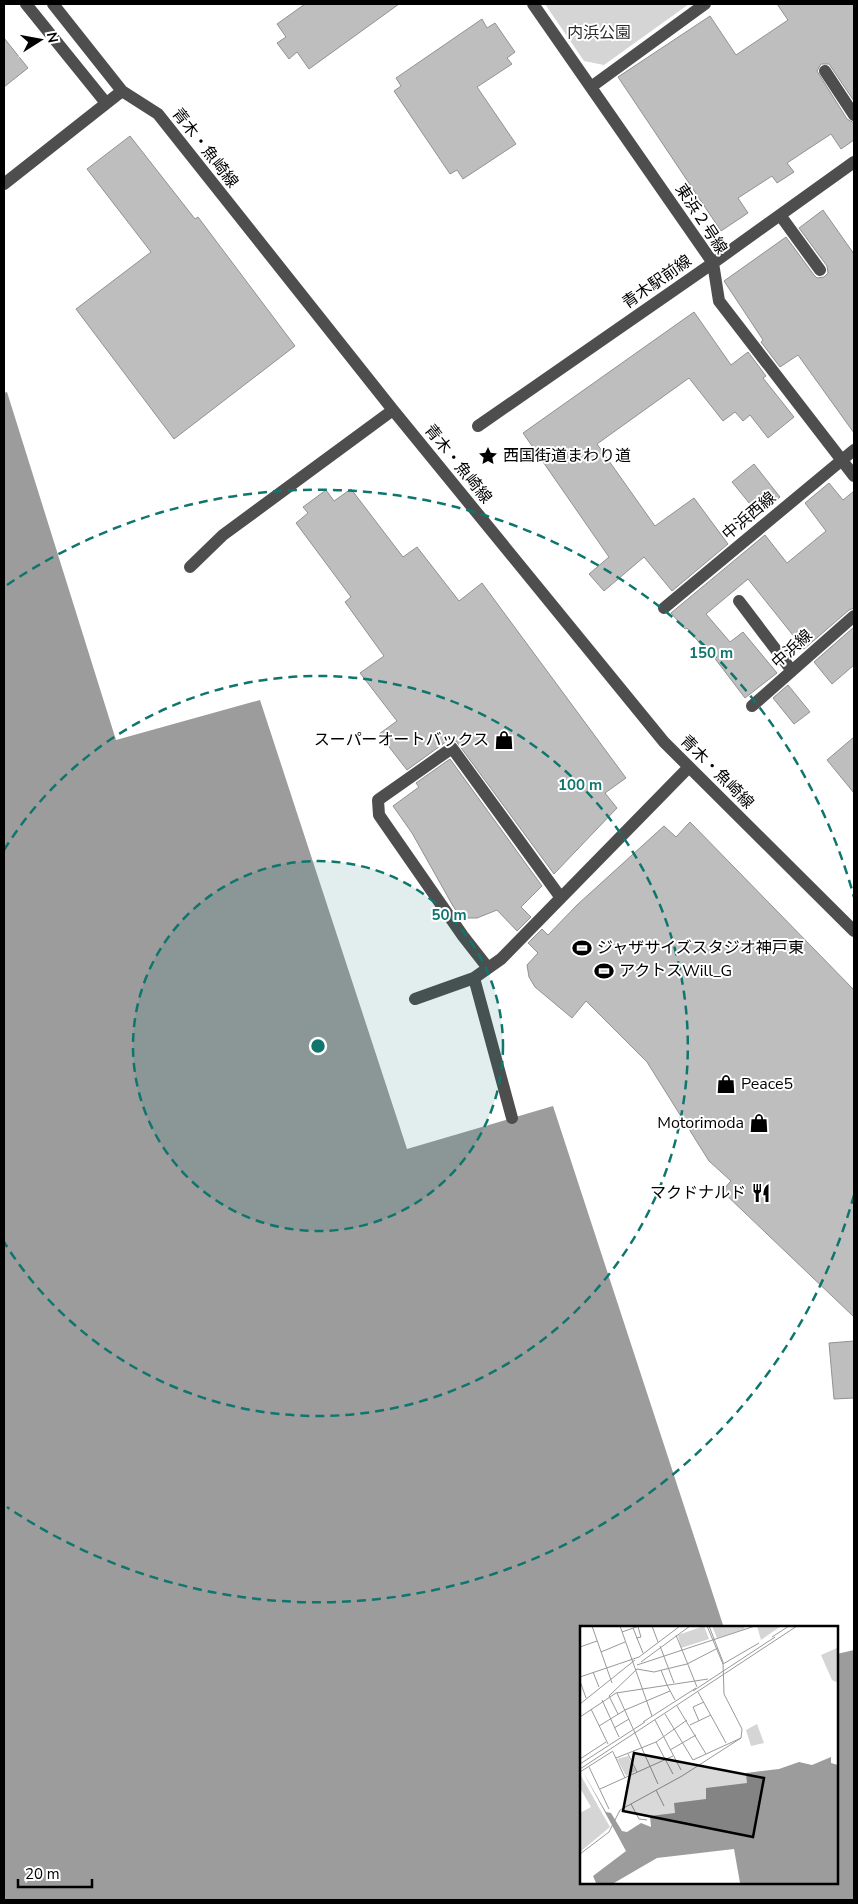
<svg xmlns="http://www.w3.org/2000/svg" width="858" height="1904" viewBox="0 0 858 1904" font-family="'Nunito Sans','Noto Sans JP',sans-serif">
<style>
.green{fill:#d5d5d5}
.water{fill:#9c9c9c}
.building{fill:#bebebe;stroke:#929292}
.lines{fill:none;stroke-linecap:round;stroke-linejoin:round}
.minor{stroke:#4e4e4e;stroke-width:12}
.ring{fill:none;stroke:#0f766e;stroke-width:2.5;stroke-dasharray:9 6}
.labels{text-anchor:middle;dominant-baseline:central;stroke-width:4;stroke-linejoin:round;paint-order:stroke}
.park-label{font-size:16px;fill:#2c2c2c;stroke:#fff}
.street-label{font-size:16px;fill:#000;stroke:#fff}
.poi-label{font-size:16px;fill:#000;stroke:#fff;text-anchor:start}
.inset-road{fill:none;stroke:#999;stroke-width:1}
.view{fill:#000;fill-opacity:0.15;stroke:#000;stroke-width:2.5}
.inset-edge{fill:none;stroke:#000;stroke-width:2.5}
.centre{fill:#0f766e;stroke:#fff;stroke-width:2.5}
.ring-label{font-size:15px;text-anchor:middle;font-weight:bold;fill:#0f766e;stroke:#fff;stroke-width:4;stroke-linejoin:round;paint-order:stroke}
</style>
<rect width="100%" height="100%" fill="#fff"/>
<!-- green -->
<path class="green" d="M545,4H689L604,65L584,61Z"/>
<!-- water -->
<path class="water" d="M7,392L116,740L260,700L407,1149L553,1106L724,1628H582V1883H837V1654L854,1650V1900H4V393Z"/>
<!-- building -->
<path class="building" d="M305,4H399L309,69L297,52L289,59L277,43L286,37L277,24Z
M777,4H854V101L829,64H821L817,71L847,119L854,123V140L841,149L831,134L787,163L794,172L777,183L772,176L738,198L748,213L721,231L618,77L710,16L736,55L788,20Z
M482,19L487,28L495,23L515,52L507,58L512,64L477,87L516,144L463,179L457,170L450,174L394,91L401,86L396,78Z
M4,38L28,68L4,87Z
M130,136L195,219L198,217L295,346L174,439L76,309L151,252L87,169Z
M823,210L854,254V433L798,355L780,367L761,342L763,340L724,281L786,237L814,275L817,278L824,277L828,273L827,266L799,228Z
M694,312L731,365L748,352L766,376L763,378L794,417L768,438L750,415L743,421L735,412L723,421L689,378L597,444L655,526L694,498L728,544L672,591L644,557L604,591L589,574L609,557L523,433Z
M754,464L780,497L759,515L732,482Z
M829,483L843,500L854,491V608L849,610L804,649L748,579L706,614L730,642L743,632L777,673L745,698L710,652L708,653L687,628L685,629L671,613L765,535L787,563L826,531L805,503Z
M351,489L403,557L417,547L459,601L482,583L626,778L605,793L617,808L554,874L456,741H447L407,770L379,734L397,721L360,673L384,656L345,602L351,597L296,523L308,513L303,507L326,490L334,501Z
M854,627V665L832,684L814,662Z
M788,685L810,712L794,724L773,698Z
M854,737V793L827,760Z
M450,759L542,886L521,907L531,917L517,931L497,910L477,918H461L453,906L412,833L393,806L419,787L416,783Z
M690,822L854,990V1317L722,1191L731,1181L709,1161L647,1062L586,1001L572,1018L535,987L529,977L527,965L538,953L528,943L542,929L548,935L577,905L664,826L676,837Z
M854,1341V1398L834,1399L829,1343Z"/>
<g class="lines">
<!-- minor -->
<path class="minor" d="M26,4L106,103
M53,4L122,91L158,114L393,410L664,742L854,931
M533,4L713,263L719,301L854,476
M825,71L854,115
M591,87L705,4
M4,184L122,91
M780,215L820,270
M478,426L713,263L854,162
M190,567L223,535L393,410
M739,601L792,671
M664,608L854,450
M752,706L854,616
M488,968L463,936L379,815L378,800L452,748L561,898
M474,978L512,1118
M415,999L474,978L501,959L689,767"/>
</g>
<!-- distance rings -->
<circle cx="318" cy="1046" r="185" fill="#0f766e" fill-opacity=".12"/>
<g class="ring">
<circle cx="318" cy="1046" r="185"/>
<path d="M4 850A370 370 0 1 1 4 1242"/>
<path d="M854 1195A556 556 0 0 1 7 1507M7 585A556 556 0 0 1 854 897"/>
</g>
<!-- icons -->
<defs>
<g id="sight-bare" transform="scale(1.5)"><path d="M0-6L1.8-2.2L6-1.7L2.9 1.2L3.7 5.4L0 3.3L-3.7 5.4L-2.9 1.2L-6-1.7L-1.8-2.2Z" fill="#000" stroke="#fff" stroke-width="2.5" paint-order="stroke"/></g>
<g id="shop-bare" transform="scale(1.5)"><path d="M-5-2.5h2.3a2.7 3.5 0 0 1 5.4 0H5L5.5 6h-11ZM-1.5-2.5h3a1.5 2.3 0 0 0-3 0Z" fill="#000" stroke="#fff" stroke-width="2.5" paint-order="stroke"/></g>
<g id="stadium-bare" transform="scale(1.5)"><path d="M0-5a6.5 5 0 1 0 0 10a6.5 5 0 1 0 0-10ZM-3.5-1.8h7v3.6h-7Z" fill="#000" stroke="#fff" stroke-width="2.5" paint-order="stroke"/></g>
<g id="restaurant-bare" transform="scale(1.5)"><path d="M-5-6h1v4h1v-4h1v4h1v-4h1v5L-1.5 .5V6h-2V.5L-5-1ZM5-6V6H3V1.5H1.5Q1.5-4 5-6Z" fill="#000" stroke="#fff" stroke-width="2.5" paint-order="stroke"/></g>
</defs>
<g fill-rule="evenodd">
<use href="#sight-bare" x="488" y="456"/>
<use href="#shop-bare" x="504" y="740"/>
<use href="#stadium-bare" x="582" y="948"/>
<use href="#stadium-bare" x="604" y="971"/>
<use href="#shop-bare" x="726" y="1084"/>
<use href="#shop-bare" x="759" y="1123"/>
<use href="#restaurant-bare" x="761" y="1193"/>
</g>
<g class="labels">
<!-- park labels -->
<g class="park-label">
<text x="599" y="33">内浜公園</text>
</g>
<!-- street labels -->
<g class="street-label">
<text transform="translate(205 148) rotate(52)">青木・魚崎線</text>
<text transform="translate(701 219) rotate(57)">東浜２号線</text>
<text transform="translate(657 282) rotate(-35)">青木駅前線</text>
<text transform="translate(458 464) rotate(51)">青木・魚崎線</text>
<text transform="translate(749 516) rotate(-40)">中浜西線</text>
<text transform="translate(792 649) rotate(-42)">中浜線</text>
<text transform="translate(717 772) rotate(45)">青木・魚崎線</text>
</g>
<!-- poi labels -->
<g class="poi-label">
<text x="503" y="456">西国街道まわり道</text>
<text x="489" y="740" text-anchor="end">スーパーオートバックス</text>
<text x="597" y="948">ジャザサイズスタジオ神戸東</text>
<text x="619" y="971">アクトスWill_G</text>
<text x="741" y="1084">Peace5</text>
<text x="744" y="1123" text-anchor="end">Motorimoda</text>
<text x="746" y="1193" text-anchor="end">マクドナルド</text>
</g>
</g>
<!-- overview -->
<g transform="translate(580 1626)">
<rect width="258" height="258" fill="#fff"/>
<path d="M124,0L129,13L101,22L98,9ZM132,0H163L165,3L137,12ZM177,0H201L181,14ZM257,22L258,55L256,56L252,54L241,29ZM177,98L184,117L171,120L166,104ZM48,130L55,145L46,150L37,133ZM0,148L30,201L0,226V187L11,181L0,162Z" fill="#d5d5d5"/>
<path d="M251,131V137L258,139L257,257H160L154,223L77,232L34,257H16L13,250L46,225L3,146L26,186L31,187L42,205L47,206L61,197L71,201L70,190L95,187L94,177L126,173V162L167,157L166,147L199,143L219,136L232,139Z" fill="#9c9c9c"/>
<path class="inset-road" d="M12,0L32,57M40,0L72,90M72,0L78,16M127,0L143,38M53,2L63,27M42,6L59,0M96,9L117,61M192,11L209,0M56,12L61,11L58,1M80,20L94,57M0,21L17,15M21,26L45,16M61,36L110,0M143,38L179,17M57,39L175,0M81,44L87,59M13,46L19,61M0,51L59,31L100,0M0,55L6,72M87,59L95,74M113,65L195,11M118,66L146,117M37,67L78,158M29,70L57,43L74,46L107,38L138,22M29,70L38,88M22,74L39,111M0,78L55,34M97,80L126,128M11,83L28,118M85,88L113,134L161,112M0,91L36,67L128,53M75,94L101,144M119,95L113,81L124,76M63,96L116,62M110,99L131,89M19,100L45,84L90,65M34,102L49,93M76,116L93,148M90,124L116,109M33,126L45,152M48,128L57,146M36,132L76,116L107,94M0,133L26,116M0,138L65,96M9,141L29,183M0,143L217,0M0,146L33,125M20,163L93,130M76,164L84,180M51,178L59,193L67,194M0,228L29,206L40,184L102,150L161,112L162,103L144,68L143,36L129,0"/>
<path class="view" d="M54,127L184,152L173,211L43,185Z"/>
<rect width="258" height="258" class="inset-edge"/>
</g>
<circle cx="318" cy="1046" r="8" class="centre"/>
<g class="ring-label">
<text x="711" y="658">150 m</text>
<text x="580" y="790">100 m</text>
<text x="449" y="920">50 m</text>
</g>
<!-- border -->
<rect width="858" height="1904" fill="none" stroke="#000000" stroke-width="10"/>
<!-- north arrow -->
<g transform="translate(40 40) rotate(79)" stroke="#ffffff" stroke-width="4" paint-order="stroke">
<path d="M0-4L9 19L0 12L-9 19Z" fill="#000000"/>
<text y="-8" font-size="14" font-weight="bold" text-anchor="middle" fill="#000000">N</text>
</g>
<!-- scale -->
<path d="M18 1879v8h74v-8" fill="none" stroke="#000000" stroke-width="2.5"/>
<text x="25" y="1879" font-size="15" fill="#000000" stroke="#ffffff" stroke-width="4" paint-order="stroke">20 m</text>
</svg>
